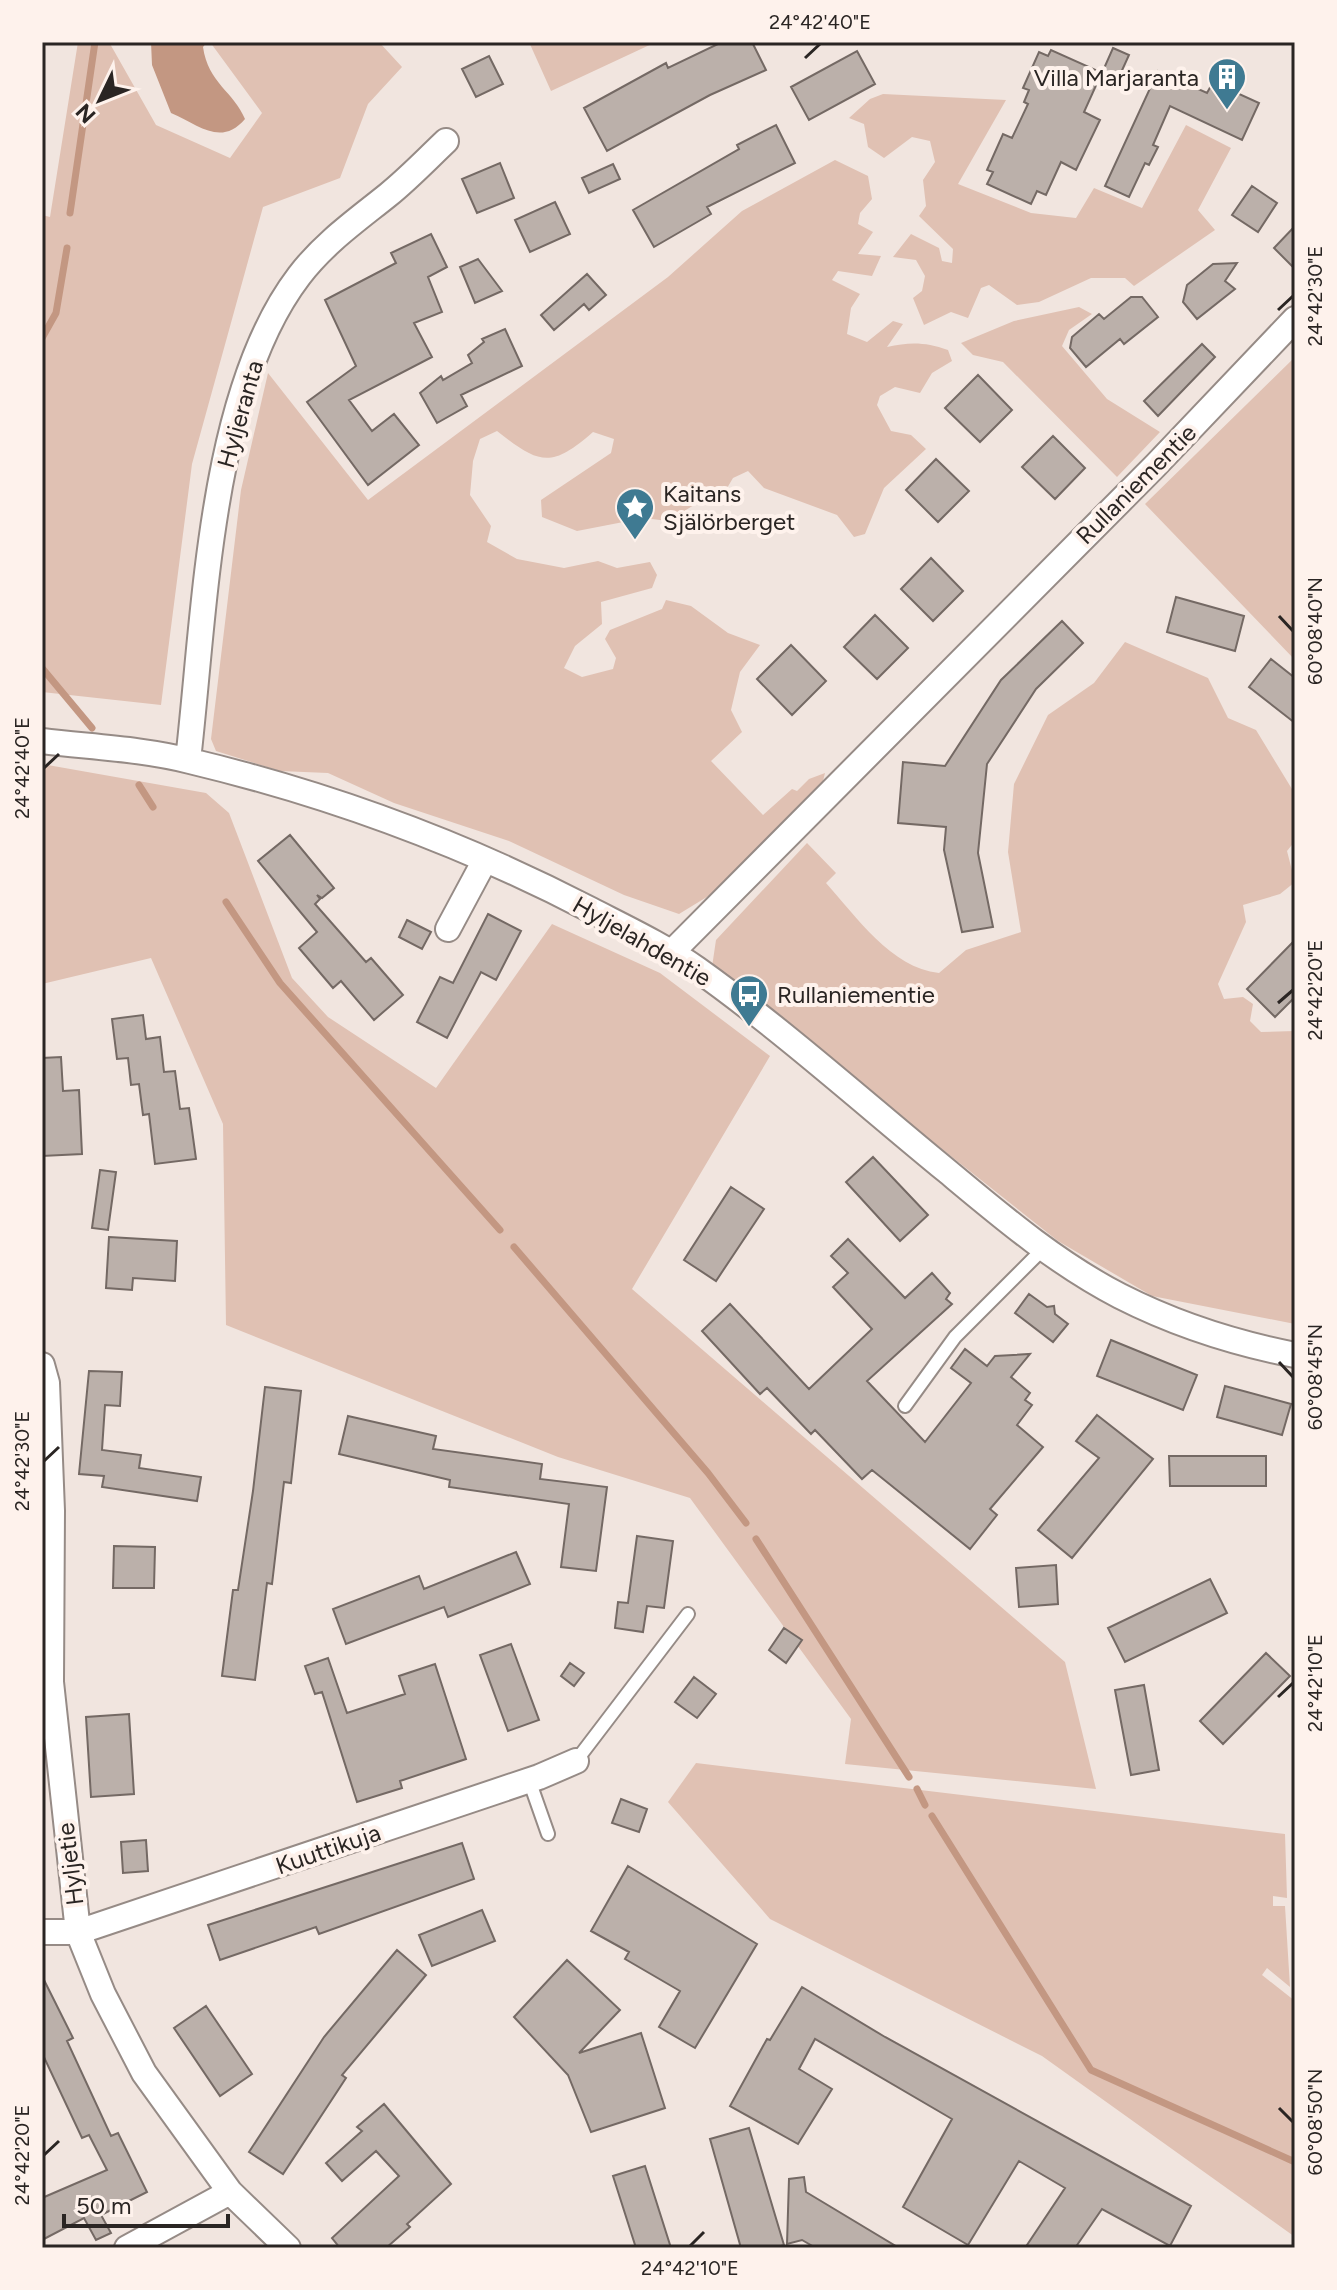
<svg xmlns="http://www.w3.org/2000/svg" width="1337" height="2290" viewBox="0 0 1337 2290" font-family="Figtree,sans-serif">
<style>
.green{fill:#e0c1b3}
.water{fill:#c39782}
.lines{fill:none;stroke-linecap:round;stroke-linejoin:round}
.stream{stroke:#c39782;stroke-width:7}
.building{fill:#bbb0aa;stroke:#746964;stroke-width:2}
.lane-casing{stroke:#968b86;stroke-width:16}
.street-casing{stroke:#968b86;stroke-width:28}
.lane{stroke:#fff;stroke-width:12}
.street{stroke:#fff;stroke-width:24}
.ticks{fill:none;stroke:#2a2523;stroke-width:3}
.labels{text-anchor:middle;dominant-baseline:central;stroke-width:8;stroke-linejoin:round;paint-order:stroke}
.poi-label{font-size:24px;fill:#2a2523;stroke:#fef2ec;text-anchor:start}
.street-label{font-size:24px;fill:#2a2523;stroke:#fef2ec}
.neatline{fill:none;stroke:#2a2523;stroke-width:3}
.ticks-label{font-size:20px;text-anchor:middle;fill:#2a2523}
</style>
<rect width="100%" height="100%" fill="#f1e5df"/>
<!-- green -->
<path class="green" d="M78,42H109L156,125L230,158L262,113L210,42H379L402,67L368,104L340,178L263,207L192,464L161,705L42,692V215L50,217Z
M529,42H656L551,91Z
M883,94L1006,100L958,184L1031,213L1076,218L1094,188L1142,208L1186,125L1231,148L1198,210L1215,230L1134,286L1125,278H1091L1039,302L1017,305L989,285L981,288L968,318L951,312L924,325L913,298L922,291L925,276L916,260L893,257L911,234L939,248L942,261L952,263L953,249L919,216L926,206L923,180L935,162L930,141L912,137L884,158L868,147L864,124L849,118L870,99Z
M835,160L868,176L872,199L860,213L858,224L873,232L858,254L881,256L872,276L838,271L832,280L860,294L851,308L847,334L867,342L893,321L903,324L887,347C910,342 925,342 948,350L952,361L932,373L920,393L895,387L880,396L877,405L891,431L911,435L926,449L884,488L865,534L854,537L837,515L764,488L748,471L733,478L720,500L694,505L668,521L644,518L577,531L542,517L541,500L611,453L614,439L593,432C551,469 539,464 497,431L480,439L473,461L470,495L491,526L487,542L517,559L564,568L598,561L617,568L650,562L657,575L652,588L601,602L602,624L575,646L564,668L582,677L613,669L616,658L605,639L610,630L662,609L666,600L691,606L728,633L760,645L740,672L731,710L742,732L711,761L763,815L792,789L797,791L809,779L825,773L821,789L715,892L679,914L624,895L509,841L394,803L328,773L280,771L216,751L211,739L241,490L268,373L368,500L668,277L742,211Z
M1079,307L1092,314L1069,330L1062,346L1107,399L1160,432L1117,477L1003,362L973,355L961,343L1014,321Z
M1295,357V660L1145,504Z
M1125,642L1208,678L1228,718L1256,730L1295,794V841L1287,851L1295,882L1280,894L1243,905L1246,922L1218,984L1224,999L1243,997L1253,1004L1250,1021L1261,1032L1295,1031V1324L1152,1296L1058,1241L712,967L716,940L807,843L836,873L826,883C856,916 891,968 939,973L966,950L1021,932L1008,852L1014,784L1048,715L1094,683Z
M42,764L206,793L229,813L292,978L328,1017L436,1088L552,924L660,973L770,1056L632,1289L1065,1662L1096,1789L845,1764L851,1719L690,1498L558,1457L226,1325L223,1124L151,958L42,984Z
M696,1763L1285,1834L1287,1898L1273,1896V1906H1285L1290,1987L1267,1968L1262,1975L1295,2001V2237L1042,2056L770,1919L668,1802Z"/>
<!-- water -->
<path class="water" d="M151,42H207L203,47C208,83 234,92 245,119C221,147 199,125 171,113L152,65Z"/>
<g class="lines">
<!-- stream -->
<path class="stream" d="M70,213L95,42
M42,338L56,313L67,248
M42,668L92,728
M139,785L153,807
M226,902L280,983L500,1230
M514,1247L708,1473L746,1523
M756,1539L909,1777
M917,1789L925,1805
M932,1816L1091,2070L1295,2162"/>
</g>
<!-- building -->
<path class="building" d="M722,42H752L766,70L710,95L607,151L584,108L666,63L668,68Z
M1113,48L1129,55L1114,88L1098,81L1084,112L1100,120L1076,170L1061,162L1046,195L1037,191L1031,204L987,184L993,172L987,170L1003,134L1012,138L1028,104L1024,102L1029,90L1023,88L1039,52L1048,56L1051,50L1102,73Z
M857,51L875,84L809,120L791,87Z
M489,56L503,84L476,97L462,69Z
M1158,71L1207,93L1213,82L1259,103L1242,140L1170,106L1153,145L1158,147L1149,165L1145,163L1129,197L1105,186Z
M776,125L795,163L707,207L711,214L654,247L633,210L739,149L737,145Z
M500,163L514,198L477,213L462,179Z
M613,164L620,179L589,193L582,178Z
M1252,186L1277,203L1258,232L1232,215Z
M555,202L570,234L530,252L515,220Z
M1295,226V269L1274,248Z
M431,234L447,267L428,277L442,312L414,323L432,357L349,400L372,431L394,414L419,445L368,485L307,402L356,366L325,300L396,263L391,253Z
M478,259L502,291L475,303L460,267Z
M1237,263L1225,281L1235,289L1197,319L1183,302L1187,285L1213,264Z
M587,274L606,295L589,310L584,304L554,330L541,315Z
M1131,297H1142L1158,317L1124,344L1120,339L1086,367L1070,348L1072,337L1099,314L1104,319Z
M505,329L522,366L461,395L467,406L437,423L420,393L441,376L443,380L472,363L468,355L484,342L482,339Z
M1202,344L1215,357L1158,416L1144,401Z
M978,375L1012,410L980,442L945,408Z
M1053,436L1085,468L1055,499L1022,467Z
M936,459L969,491L938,522L906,490Z
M931,558L963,591L933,621L901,589Z
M1176,597L1244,616L1235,651L1167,632Z
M875,615L908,648L877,679L844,647Z
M1062,621L1083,643L1036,689L987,764L978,853L993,927L962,932L944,850L946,827L898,823L903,762L945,766L1001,680Z
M791,645L826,681L792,715L757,679Z
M1271,659L1295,678V723L1249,687Z
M290,835L334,888L322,898L317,895L320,899L315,904L366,962L371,958L403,995L374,1020L341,981L333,988L299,948L317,932L258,861Z
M488,914L521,931L496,980L481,972L447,1038L417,1022L440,977L453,983Z
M407,920L431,932L422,949L399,937Z
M1295,940V997L1275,1017L1247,989Z
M143,1015L146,1039L160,1037L164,1072L175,1071L180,1109L189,1108L196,1159L155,1164L149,1114L143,1115L139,1084L131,1085L128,1058L117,1059L112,1019Z
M61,1057L63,1091L79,1090L82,1154L42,1156V1058Z
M873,1157L928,1215L900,1241L846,1182Z
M100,1170L116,1172L108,1230L92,1228Z
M731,1187L764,1209L716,1281L684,1260Z
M109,1237L177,1241L175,1281L133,1278L132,1290L106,1288Z
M848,1239L905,1298L932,1273L950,1293L946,1299L952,1304L867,1381L925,1442L971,1383L951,1368L965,1349L987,1366L995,1356L1030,1354L1011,1377L1030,1393L1025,1400L1032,1405L1017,1425L1043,1447L990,1509L997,1515L970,1549L872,1470L862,1479L815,1430L811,1434L767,1388L760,1394L702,1331L730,1304L809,1389L872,1329L833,1287L848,1273L831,1256Z
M1029,1294L1047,1307L1054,1306L1055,1314L1068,1324L1053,1342L1015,1313Z
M1111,1340L1197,1375L1183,1410L1097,1376Z
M89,1371L122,1372L120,1406L105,1405L102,1450L141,1455L139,1468L201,1477L197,1501L102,1487L104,1476L79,1474Z
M1225,1386L1291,1404L1282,1435L1217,1417Z
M265,1387L301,1391L291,1483L284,1482L272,1584L267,1583L255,1680L222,1676L233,1590H238L253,1491Z
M1097,1415L1153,1459L1072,1558L1038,1530L1099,1458L1076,1441Z
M348,1416L436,1436L433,1449L542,1464L540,1479L607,1487L596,1571L561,1567L569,1504L449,1487L450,1480L339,1454Z
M1169,1456H1266V1486H1170Z
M637,1536L673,1541L664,1608L647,1606L643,1632L615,1628L618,1602L628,1603Z
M114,1546L155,1547L154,1588H113Z
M516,1552L530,1584L448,1617L444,1607L346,1644L333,1609L419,1576L424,1589Z
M1056,1565L1058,1604L1019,1607L1016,1568Z
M1210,1579L1227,1613L1125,1662L1108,1628Z
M784,1628L802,1640L786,1663L769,1650Z
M511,1644L539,1720L508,1731L480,1655Z
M1266,1653L1290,1676L1223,1744L1200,1721Z
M328,1658L347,1713L405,1694L399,1676L435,1664L466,1759L400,1781L402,1788L357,1802L322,1692L315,1694L305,1666Z
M570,1663L584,1673L574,1686L561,1676Z
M694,1677L716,1694L697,1718L675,1702Z
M1144,1685L1159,1770L1131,1775L1115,1690Z
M129,1714L134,1794L91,1797L86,1717Z
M621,1799L647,1809L639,1832L612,1823Z
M146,1840L148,1871L123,1873L121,1842Z
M462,1843L474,1879L319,1934L316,1927L220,1960L208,1925Z
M628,1866L757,1944L695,2048L659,2027L680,1991L625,1959L629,1952L591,1931Z
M482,1910L495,1941L432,1966L419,1935Z
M397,1950L426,1975L342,2075L346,2078L283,2174L249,2152L324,2037Z
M567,1960L620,2010L579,2053L641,2033L665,2108L591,2132L568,2075L514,2017Z
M42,1976L73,2038L67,2041L111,2136L118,2133L147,2192L101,2215L111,2233L96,2240L84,2218L42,2240V2198L107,2170L89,2135L82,2138L42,2053Z
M802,1987L885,2037L1191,2206L1170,2246L1102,2209L1075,2248H1025L1065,2188L1019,2161L968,2245L903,2207L952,2119L815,2039L799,2069L832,2089L798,2144L730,2106L767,2039L770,2040Z
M206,2006L252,2074L220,2096L174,2028Z
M384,2104L451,2184L407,2224L410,2227L386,2248H340L332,2238L399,2176L376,2151L342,2181L326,2163L362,2131L357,2127Z
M749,2128L784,2245L774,2248H741L710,2139Z
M645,2166L671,2248H636L613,2176Z
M804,2177L806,2192L899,2248H816L802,2240L787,2244L789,2179Z"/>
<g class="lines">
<!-- lane casing -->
<g class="lane-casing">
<path id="lane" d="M905,1406L955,1337L1044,1248
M576,1761L688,1614
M529,1780L548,1834"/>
</g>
<!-- street casing -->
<g class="street-casing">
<path id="street" d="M42,741C91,747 143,749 190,761C328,794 466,845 591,910C626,928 664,946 697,969C784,1031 864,1103 947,1171C1001,1216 1056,1263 1120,1296C1175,1324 1234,1343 1295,1355
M188,760C205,615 209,394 299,276C324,243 357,220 388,195C409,178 427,159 446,141
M448,929L485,860
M671,953L1156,465L1295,319
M42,1365L47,1383L52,1511L51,1682L78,1932L103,1994L144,2073L230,2192L288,2248
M42,1932H78L539,1777L576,1761
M127,2248L230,2192"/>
</g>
<!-- lane -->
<use href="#lane" class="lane"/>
<!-- street -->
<use href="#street" class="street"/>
</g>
<!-- ticks -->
<path class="ticks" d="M805,58L820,44M1278,310L1293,296M1279,616L1293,631M44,768L59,754M1278,1003L1293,990M1279,1362L1293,1377M44,1461L59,1447M1278,1697L1293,1683M1279,2108L1293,2122M44,2155L59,2141M690,2246L704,2232"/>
<!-- icons -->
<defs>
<g id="building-pin" transform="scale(2)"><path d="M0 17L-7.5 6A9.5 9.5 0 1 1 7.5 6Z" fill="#3f7a92" stroke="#fef2ec"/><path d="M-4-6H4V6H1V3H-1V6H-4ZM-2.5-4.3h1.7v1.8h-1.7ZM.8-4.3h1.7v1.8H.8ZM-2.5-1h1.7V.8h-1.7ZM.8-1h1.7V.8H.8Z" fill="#fff"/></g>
<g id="sight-pin" transform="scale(2)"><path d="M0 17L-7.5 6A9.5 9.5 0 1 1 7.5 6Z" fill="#3f7a92" stroke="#fef2ec"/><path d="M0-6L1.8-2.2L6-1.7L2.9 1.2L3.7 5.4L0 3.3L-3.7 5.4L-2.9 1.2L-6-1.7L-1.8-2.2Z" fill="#fff"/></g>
<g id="bus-pin" transform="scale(2)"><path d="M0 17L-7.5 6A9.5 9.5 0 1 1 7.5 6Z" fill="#3f7a92" stroke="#fef2ec"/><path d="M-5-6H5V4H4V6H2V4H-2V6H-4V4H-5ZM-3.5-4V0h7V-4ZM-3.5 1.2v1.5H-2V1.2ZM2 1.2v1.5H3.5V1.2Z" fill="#fff"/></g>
</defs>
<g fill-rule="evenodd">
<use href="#building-pin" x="1227" y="77"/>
<use href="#sight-pin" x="635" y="507"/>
<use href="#bus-pin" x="749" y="994"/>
</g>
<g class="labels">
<!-- poi labels -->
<g class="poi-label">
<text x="1199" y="77" text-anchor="end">Villa Marjaranta</text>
<text x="663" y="493">Kaitans<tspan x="663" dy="28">Själörberget</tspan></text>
<text x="777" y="994">Rullaniementie</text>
</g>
<!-- street labels -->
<g class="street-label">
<text transform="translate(240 414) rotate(-74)">Hyljeranta</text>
<text transform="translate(1136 484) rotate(-45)">Rullaniementie</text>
<text transform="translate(642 941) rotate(30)">Hyljelahdentie</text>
<text transform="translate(328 1849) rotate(-19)">Kuuttikuja</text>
<text transform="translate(70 1864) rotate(-97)">Hyljetie</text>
</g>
</g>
<!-- border -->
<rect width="1337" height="2290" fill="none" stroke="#fef2ec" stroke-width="88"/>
<!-- north arrow -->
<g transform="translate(100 100) rotate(227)" stroke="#fef2ec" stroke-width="6" paint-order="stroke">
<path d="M0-6L14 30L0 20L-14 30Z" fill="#2a2523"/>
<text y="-12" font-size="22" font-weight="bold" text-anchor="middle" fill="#2a2523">N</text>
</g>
<!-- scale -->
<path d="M64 2214v12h164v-12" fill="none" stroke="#2a2523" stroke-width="4"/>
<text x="76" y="2214" font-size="24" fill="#2a2523" stroke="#fef2ec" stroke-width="6" paint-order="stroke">50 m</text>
<rect x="44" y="44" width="1249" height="2202" class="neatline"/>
<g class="ticks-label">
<text x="820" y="29">24°42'40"E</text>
<text transform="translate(1315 296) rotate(-90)" y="7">24°42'30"E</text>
<text transform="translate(1315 631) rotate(-90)" y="7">60°08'40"N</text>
<text transform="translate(22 768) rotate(-90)" y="7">24°42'40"E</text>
<text transform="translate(1315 990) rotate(-90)" y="7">24°42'20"E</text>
<text transform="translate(1315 1377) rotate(-90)" y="7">60°08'45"N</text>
<text transform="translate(22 1461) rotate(-90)" y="7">24°42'30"E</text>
<text transform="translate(1315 1683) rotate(-90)" y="7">24°42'10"E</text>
<text transform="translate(1315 2122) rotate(-90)" y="7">60°08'50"N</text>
<text transform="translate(22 2155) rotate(-90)" y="7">24°42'20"E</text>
<text x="690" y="2275">24°42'10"E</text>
</g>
</svg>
